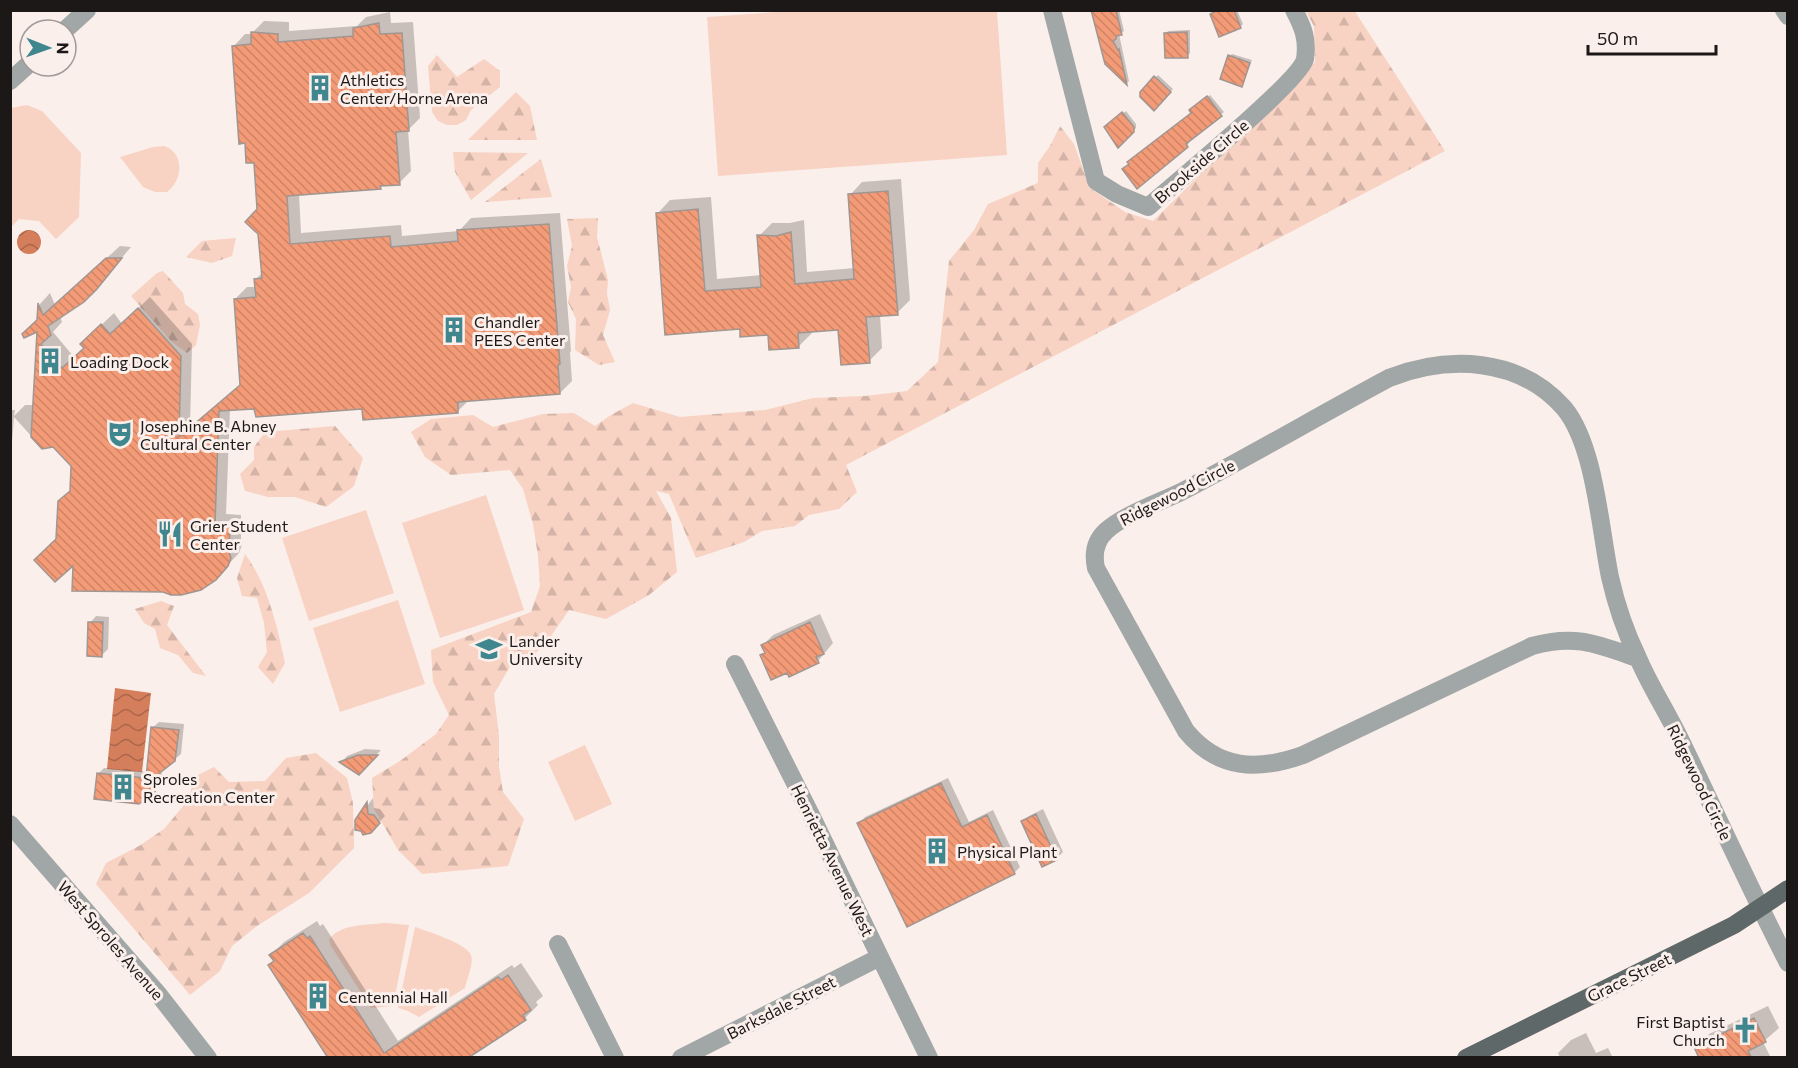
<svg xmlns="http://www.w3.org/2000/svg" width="1798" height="1068" viewBox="0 0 1798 1068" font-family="Commissioner,sans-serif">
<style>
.grass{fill:#f8d2c3}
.forest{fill:url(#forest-firs)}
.water{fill:url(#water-waves)}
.shadow{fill:#0003}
.building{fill:url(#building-back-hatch);stroke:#a09692;stroke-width:1.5}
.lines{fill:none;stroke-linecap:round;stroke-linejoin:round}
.minor{stroke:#a1a6a6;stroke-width:18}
.major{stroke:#5f6869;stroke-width:18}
.labels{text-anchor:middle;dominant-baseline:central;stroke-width:6;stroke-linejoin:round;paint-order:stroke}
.poi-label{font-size:16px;fill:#1c1817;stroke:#faefea;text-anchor:start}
.street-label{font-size:16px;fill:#1c1817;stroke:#faefea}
</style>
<defs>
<pattern id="forest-firs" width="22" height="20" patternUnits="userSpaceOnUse" patternTransform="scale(1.5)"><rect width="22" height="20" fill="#f8d2c3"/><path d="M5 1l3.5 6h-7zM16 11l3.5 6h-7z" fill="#d4b4a7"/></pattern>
<pattern id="water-waves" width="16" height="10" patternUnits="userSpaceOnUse" patternTransform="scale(1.5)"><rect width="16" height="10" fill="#d47e5b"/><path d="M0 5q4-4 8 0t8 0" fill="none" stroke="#ab664a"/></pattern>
<pattern id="building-back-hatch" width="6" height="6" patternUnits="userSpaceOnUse" patternTransform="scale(1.5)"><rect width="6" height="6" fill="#f39a76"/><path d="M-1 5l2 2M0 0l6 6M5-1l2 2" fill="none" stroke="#d08465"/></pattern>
</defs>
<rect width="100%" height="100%" fill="#faefea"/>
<!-- grass -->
<path class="grass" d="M791,11H997L1007,155L718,176L707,17Z
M27,105L42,111L81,153L79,217L56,239L39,221L19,219L11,227V108Z
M164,146C185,153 183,180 167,192H155L143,187L120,157L153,147Z
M486,495L524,610L440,638L402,523Z
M366,510L394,593L309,621L282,538Z
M398,600L425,684L340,712L313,628Z
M585,745L612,804L575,821L548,762Z
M385,923L409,925L393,1006L371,1008L331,946L329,940C338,924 368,925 385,923Z
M415,927C427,931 467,944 471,955C474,963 467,979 465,988L419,1017L408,1011L398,1008Z"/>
<!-- forest -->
<path class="forest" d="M1354,10L1445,151L846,465L857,492L839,509L809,515L795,526L762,531L744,542L696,558L669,494L656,491L671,518L677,572L649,595L606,619L569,610L549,639L533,656L512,663L494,694L499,736V767L503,792L524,819L508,866L422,874L398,850L374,809L372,778L400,761L436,734L449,715L433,682L431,650L531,612L540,586L538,556L533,524L523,489L510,470L451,475L425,457L411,432L431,419L473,415L493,427L543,414L574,413L595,426L611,415L633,403L680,417L765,410L813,398L865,396L907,391L938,362L949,261L974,230L988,204L1038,183V163L1050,146L1060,126L1074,144L1090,188L1125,212L1153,221L1315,62L1314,26L1306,11Z
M437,55L457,77L484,59L500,71V87L471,110L466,120L457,125H447L438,121L432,112L428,66Z
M516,92L530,106L537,140H468Z
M453,152L528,153L471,200L455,172Z
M541,159L552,197L485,202Z
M598,218L597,237L608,280L607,294L610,310L603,335L615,362L599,365L575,350L576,319L568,302L571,287L567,266L572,246L567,219Z
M236,238L232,256L212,263L186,257L202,241Z
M163,271L183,293L185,304L198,314L200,325L196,345L187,353L172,342L131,296L157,273Z
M335,426L363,458L354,486L326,507L295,497H268L245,491L240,474L254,460V447L265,432Z
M245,554C268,585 277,626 285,663L273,684L258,667L267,652L264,623L257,598L242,596L237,578Z
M161,601L174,606L167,625L206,676L193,673L178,655L160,648L155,629L144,623L135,609Z
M316,753L347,778L353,803L354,848L309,893L257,926L232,946L220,971L190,995L96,884L106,863L139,846L164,829L189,799L194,777L214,767L229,782L265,781L286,758Z"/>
<!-- water -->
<path class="water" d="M17 242a12 12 0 1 1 24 0a12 12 0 1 1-24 0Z
M115,688L151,693L142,772L107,769Z"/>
<!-- shadow -->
<path class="shadow" d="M1092,10H1119L1124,31L1119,34L1129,81L1127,83L1106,63Z
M1237,10L1243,24L1240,27L1213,13L1216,11Z
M390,12L391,23L413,22L420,118L408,130L411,171L399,183L384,184L380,188L299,194L301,233L401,225L402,236L459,231L471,218L560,213L571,351L570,353L572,381L560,393L469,400L458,411L363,407L230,409L226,514L241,515V540L242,545L239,553L215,579L75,562L58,539L72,489L73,466L54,445L42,448L14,417L10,468V410H15L14,416L25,405H34L40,304L50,293L55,305L120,246L131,247L96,288L60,316L62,322L53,332L74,357L86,347L94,332L114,313L122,324L150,297L192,344L190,427L242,384L235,299L247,287H256V279L263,272L255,161L234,46L245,34H251L264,21L289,22V31L357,26L366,17Z
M1190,30V53L1187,56L1166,34L1168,31Z
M1232,54L1252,60L1242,85L1230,56Z
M1158,75L1173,89L1154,109L1141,92Z
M1210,95L1224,112L1188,141L1189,143L1187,146L1130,164L1193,113V108Z
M1126,111L1136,124V128L1118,146L1108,124Z
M901,179L910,300L897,313L880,315L882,348L869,361L840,328L811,330L812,333L799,346L769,333L741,327L667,333L658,213L670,200L711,197L717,279L762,275L759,236L772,223H790L804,220L807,272L855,268L850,195L862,182Z
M820,614L833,643L818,661L762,656L766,651L763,645L773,635Z
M96,616L109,617L108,649L102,655L90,623Z
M159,722L184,724L181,754L158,773H162L161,784L154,790L98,774L104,768L148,772L152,728Z
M365,749L381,750L365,767L342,762L347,756Z
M948,778L969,822L993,810L1020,867L1014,873L859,824L865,817Z
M373,798L374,808L380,809L385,816L370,832L362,830L356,821Z
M1043,809L1063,852L1057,858L1043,865L1023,822L1029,816Z
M317,921L320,926L323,924L398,1041L512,965L514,968L521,963L543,996L536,1002L538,1005L525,1018L466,1058H330L271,955L284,942Z
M1768,1006L1779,1028L1763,1042L1771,1058H1701L1696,1047L1709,1034Z
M1586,1033L1596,1053L1608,1048L1613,1058H1560L1558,1053L1571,1040Z"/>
<!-- building -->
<path class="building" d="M1091,10H1116L1122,35L1116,36V39L1113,41L1118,50L1119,49L1127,85L1105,64Z
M1218,10H1234L1241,28L1219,37L1210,14Z
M379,23L380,34L402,33L409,131L396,132L400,185L380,186L381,189L287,196L290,244L390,236L391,247L458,241L457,230L549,224L560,364L558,365L560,394L458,402V413L363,420L362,409L256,417L254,409L219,411L215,525L230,527L229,552L231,558L228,566L216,580L201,590L181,595H171L163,592L72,591L73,566L55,582L34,560L56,539L58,501L70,491L71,466L53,447L42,449L31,437L37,332L24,338L22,334L37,320L38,303L43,315L106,258H122L97,289L84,302L48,326L51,335L41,344L62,368L84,348L80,344L101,324L110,334L138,308L181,356L179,437L240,385L234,299L256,297L254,279L262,278L258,234L245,222L257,209L254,163H246L245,143L239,144L232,46L251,44V32L278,34V42L353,36V28Z
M1187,32L1188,58H1165L1164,33Z
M1228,55L1250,63L1242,87L1220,79Z
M1154,76L1171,92L1154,111L1140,97V92Z
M1207,96L1222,116L1186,144L1188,147L1137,189L1122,169L1129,164L1127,162L1191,113L1189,110Z
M1122,112L1134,127V132L1118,148L1104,127Z
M888,191L898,315L866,317L870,363L841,365L838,330L798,333L799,348L769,350L768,335L740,337V329L665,335L656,213L698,209L705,291L761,287L757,235L776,236L791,232L795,284L854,279L848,194Z
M88,622H103L102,657L87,656Z
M810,622L824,654L816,657L819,663L789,677L787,673L771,680L760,655L765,653L761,645Z
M151,727L179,730L175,761L152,779H157L155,792L139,804L94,799L97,773L146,778Z
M358,755H378L359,775L339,762Z
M941,783L962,827L987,815L1015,874L907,927L857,823Z
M367,802L368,814L374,815L380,823L371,833L363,835L361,831L355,830V820Z
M1036,814L1057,860L1042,867L1021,821Z
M303,933L307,938L310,936L384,1053L498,977L501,980L508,975L531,1010L523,1015L526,1020L468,1058H328L268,965L274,961L269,955Z
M1754,1018L1766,1042L1748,1051L1752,1058H1699L1694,1047Z"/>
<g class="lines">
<!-- minor -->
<path class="minor" d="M1052,10L1096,181L1117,194L1148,207C1173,185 1300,81 1305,59C1308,39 1303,27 1294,10
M1784,10L1788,16
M65,30L87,10
M10,81L30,63
M1637,658C1597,644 1575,634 1532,646L1303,755C1258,771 1218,770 1186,731L1096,568C1093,554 1095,541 1106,531C1123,515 1161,502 1183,491C1252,455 1320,415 1389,378C1448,355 1519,357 1564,408C1595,445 1600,529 1610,577C1616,604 1626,633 1638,658C1650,686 1667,712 1680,739C1716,813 1750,889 1788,963
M735,664L811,815L929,1058
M10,824L159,995L208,1058
M558,944L615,1058
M681,1058L880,957"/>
<!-- major -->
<path class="major" d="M1466,1058L1734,925L1788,889"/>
</g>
<!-- icons -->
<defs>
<g id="building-bare" transform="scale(2.07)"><path d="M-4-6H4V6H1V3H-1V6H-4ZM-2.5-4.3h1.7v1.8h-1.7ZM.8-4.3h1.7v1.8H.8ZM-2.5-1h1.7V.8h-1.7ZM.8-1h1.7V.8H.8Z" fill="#3f868e" stroke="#faefea" stroke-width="2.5" paint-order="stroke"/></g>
<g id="theatre-bare" transform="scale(2.07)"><path d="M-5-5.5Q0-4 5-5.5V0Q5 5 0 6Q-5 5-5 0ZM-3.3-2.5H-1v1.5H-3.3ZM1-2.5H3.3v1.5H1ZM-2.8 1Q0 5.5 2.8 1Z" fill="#3f868e" stroke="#faefea" stroke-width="2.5" paint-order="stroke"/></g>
<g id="restaurant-bare" transform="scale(2.07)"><path d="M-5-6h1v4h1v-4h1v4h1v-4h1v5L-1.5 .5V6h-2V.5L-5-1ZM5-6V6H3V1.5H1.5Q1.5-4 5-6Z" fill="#3f868e" stroke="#faefea" stroke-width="2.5" paint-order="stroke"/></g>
<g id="university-bare" transform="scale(2.07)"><path d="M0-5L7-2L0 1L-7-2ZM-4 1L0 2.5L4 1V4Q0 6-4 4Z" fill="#3f868e" stroke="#faefea" stroke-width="2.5" paint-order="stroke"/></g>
<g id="church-bare" transform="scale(2.07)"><path d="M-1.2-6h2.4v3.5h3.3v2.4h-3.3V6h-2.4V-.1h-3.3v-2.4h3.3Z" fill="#3f868e" stroke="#faefea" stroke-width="2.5" paint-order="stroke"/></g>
</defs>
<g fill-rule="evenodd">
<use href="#building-bare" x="320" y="88"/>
<use href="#building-bare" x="454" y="330"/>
<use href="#building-bare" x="50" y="361"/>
<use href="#theatre-bare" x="120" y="434"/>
<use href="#restaurant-bare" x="170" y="534"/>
<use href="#university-bare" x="489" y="649"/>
<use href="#building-bare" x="123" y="787"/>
<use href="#building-bare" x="937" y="851"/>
<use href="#building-bare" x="318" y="996"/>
<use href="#church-bare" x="1745" y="1030"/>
</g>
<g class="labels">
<!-- poi labels -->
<g class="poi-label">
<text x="340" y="79">Athletics<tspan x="340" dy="18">Center/Horne Arena</tspan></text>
<text x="474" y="321">Chandler<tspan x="474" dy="18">PEES Center</tspan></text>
<text x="70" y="361">Loading Dock</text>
<text x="140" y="425">Josephine B. Abney<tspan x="140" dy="18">Cultural Center</tspan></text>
<text x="190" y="525">Grier Student<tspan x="190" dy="18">Center</tspan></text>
<text x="509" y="640">Lander<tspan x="509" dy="18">University</tspan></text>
<text x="143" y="778">Sproles<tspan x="143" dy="18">Recreation Center</tspan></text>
<text x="957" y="851">Physical Plant</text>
<text x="338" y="996">Centennial Hall</text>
<text x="1725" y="1021" text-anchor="end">First Baptist<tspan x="1725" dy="18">Church</tspan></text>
</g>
<!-- street labels -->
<g class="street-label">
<text transform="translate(1201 161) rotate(-41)">Brookside Circle</text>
<text transform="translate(1177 492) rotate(-27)">Ridgewood Circle</text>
<text transform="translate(1700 782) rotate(64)">Ridgewood Circle</text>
<text transform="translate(833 860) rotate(64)">Henrietta Avenue West</text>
<text transform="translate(111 940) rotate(49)">West Sproles Avenue</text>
<text transform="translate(1629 977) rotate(-26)">Grace Street</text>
<text transform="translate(781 1007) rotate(-27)">Barksdale Street</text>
</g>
</g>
<!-- border -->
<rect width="1798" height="1068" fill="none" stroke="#1c1817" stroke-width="24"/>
<!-- north arrow -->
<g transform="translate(48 48) rotate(91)"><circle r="28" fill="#faefea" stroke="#a19996" stroke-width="1.5"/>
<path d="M0-4.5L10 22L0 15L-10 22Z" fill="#3f868e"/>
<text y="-9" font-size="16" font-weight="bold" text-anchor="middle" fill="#1c1817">N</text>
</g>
<!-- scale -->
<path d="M1588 45v9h128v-9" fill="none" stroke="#1c1817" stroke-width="3"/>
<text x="1597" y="45" font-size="18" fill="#1c1817" stroke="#faefea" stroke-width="4.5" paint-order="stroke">50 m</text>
</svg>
